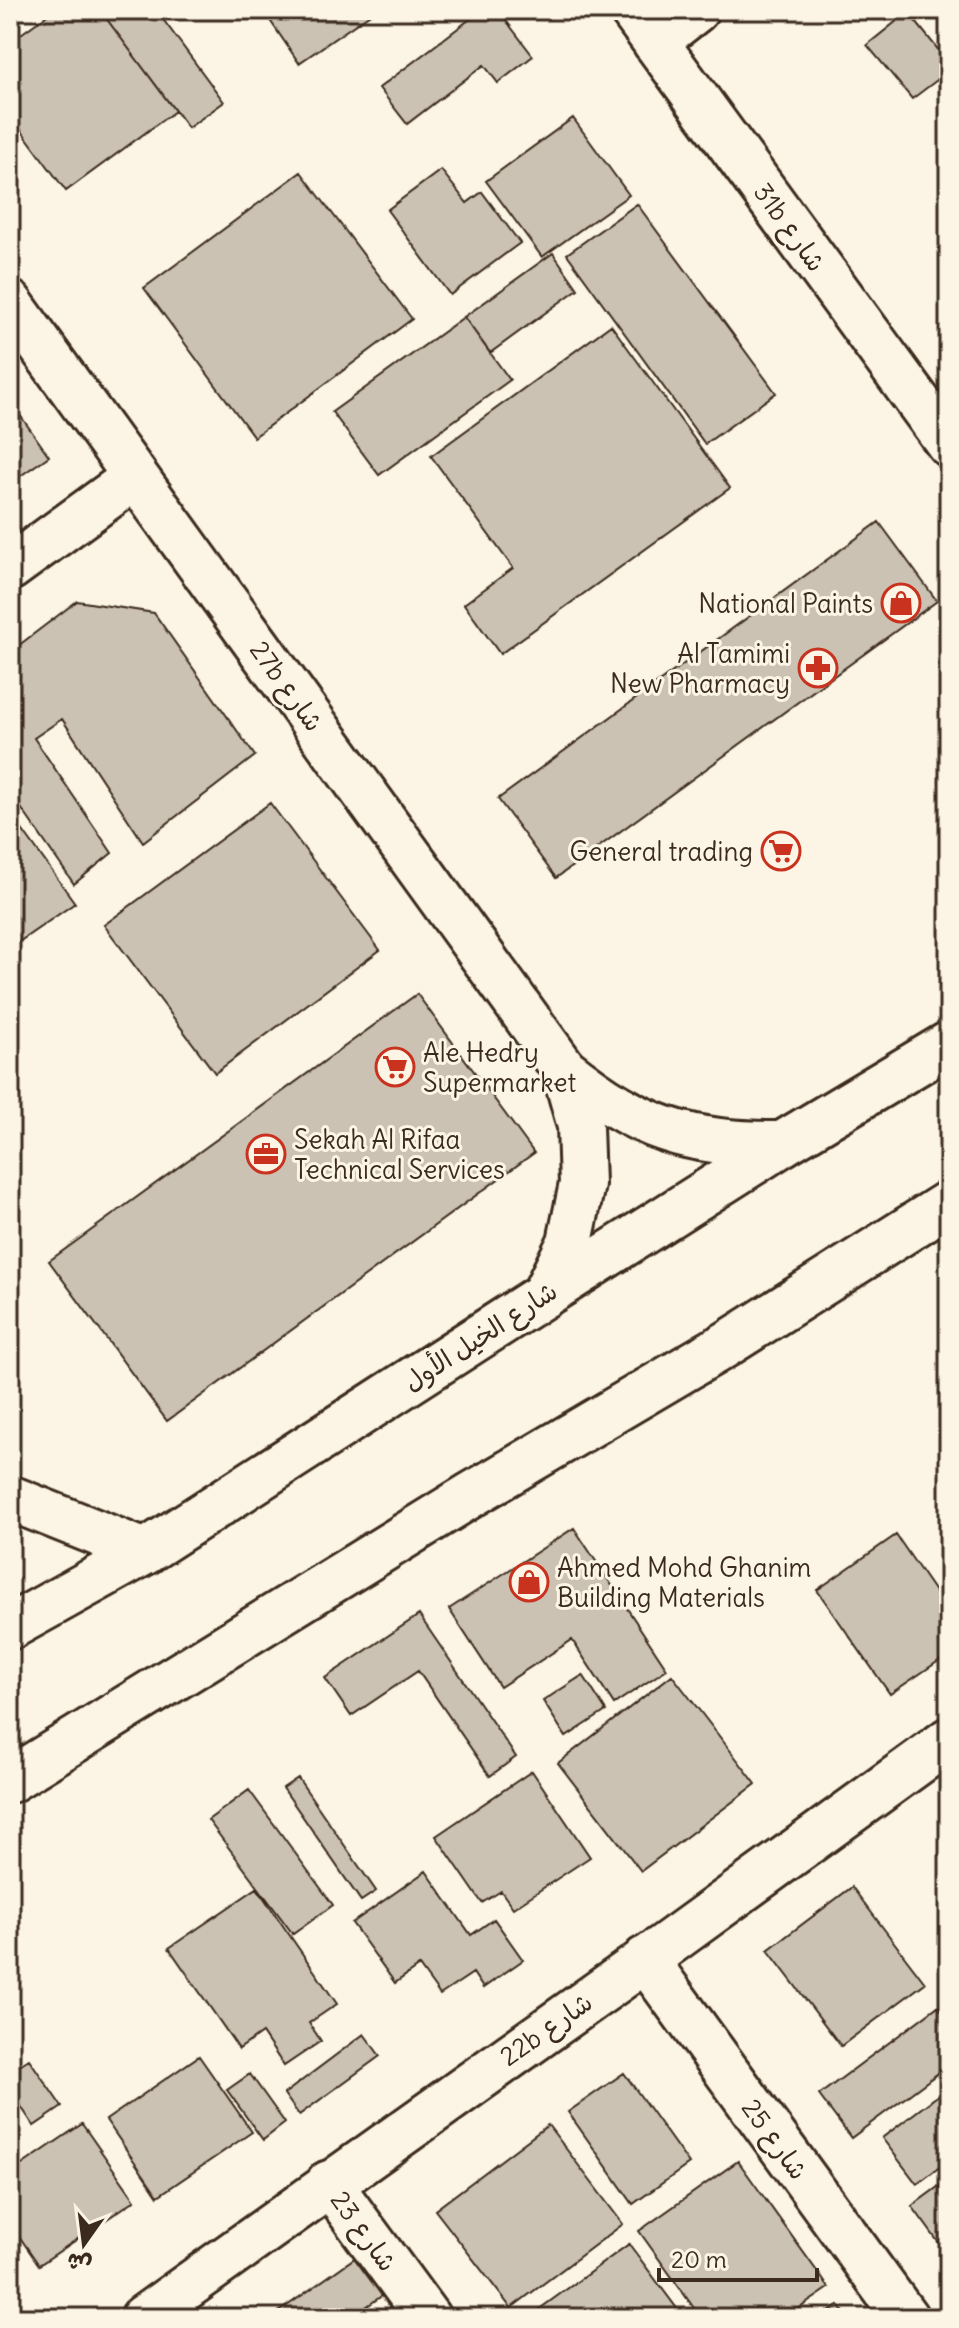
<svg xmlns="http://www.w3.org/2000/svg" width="959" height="2328" viewBox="0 0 959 2328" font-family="Delius,'Playpen Sans Arabic',sans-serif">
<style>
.building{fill:#ccc2b3;stroke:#3b2a1e;stroke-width:2}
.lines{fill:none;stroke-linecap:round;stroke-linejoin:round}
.street-casing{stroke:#3b2a1e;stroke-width:50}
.secondary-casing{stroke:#3b2a1e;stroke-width:50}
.street{stroke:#fcf5e5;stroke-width:44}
.secondary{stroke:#fcf5e5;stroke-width:44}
.labels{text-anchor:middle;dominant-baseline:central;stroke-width:6;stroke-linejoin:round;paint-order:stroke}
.street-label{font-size:26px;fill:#3b2a1e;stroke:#fcf5e5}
.poi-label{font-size:26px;fill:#3b2a1e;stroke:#fcf5e5;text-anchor:end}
</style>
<rect width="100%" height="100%" fill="#fcf5e5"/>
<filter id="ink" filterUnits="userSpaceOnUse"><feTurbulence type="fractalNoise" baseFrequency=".0125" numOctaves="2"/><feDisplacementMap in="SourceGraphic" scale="16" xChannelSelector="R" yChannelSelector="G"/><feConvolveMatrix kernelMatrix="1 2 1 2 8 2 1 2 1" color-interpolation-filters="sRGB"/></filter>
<g filter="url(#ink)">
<!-- building -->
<path class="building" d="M54,10H100L175,111L66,191L10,115V42Z
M100,10H156L224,102L188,128Z
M263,10H376L299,63Z
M482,10H498L533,56L498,83L484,65L407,124L379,88Z
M908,12L949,63V71L912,99L867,45Z
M573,118L629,195L542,257L486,181Z
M441,170L467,203L482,192L520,243L450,295L387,210Z
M301,172L412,319L254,437L144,288Z
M637,204L776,393L705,444L567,254Z
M553,253L578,289L490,353L464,317Z
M464,317L510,380L379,475L332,412Z
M611,325L730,488L500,654L464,604L513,568L431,456Z
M10,401L49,456L10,483Z
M879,522L937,601L556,878L498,799Z
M77,601L154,613L255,756L143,842L62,719L34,738L112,853L74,884L10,792V652Z
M270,803L380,950L215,1073L104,925Z
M10,813L75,903L10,948Z
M417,994L534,1153L167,1421L49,1261Z
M574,1528L667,1669L614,1704L572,1640L500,1687L449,1609Z
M896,1535L949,1612V1654L890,1694L817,1590Z
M419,1615L516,1757L490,1776L418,1671L351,1716L325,1678Z
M583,1675L606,1711L566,1737L543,1701Z
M672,1675L756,1784L641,1871L558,1763Z
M532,1771L590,1857L513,1908L501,1891L482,1903L436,1836Z
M298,1778L376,1891L361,1901L283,1788Z
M249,1790L333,1905L293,1934L208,1820Z
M426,1871L471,1935L494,1919L523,1960L483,1988L473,1973L440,1995L419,1966L395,1983L352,1923Z
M852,1887L925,1983L841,2046L768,1950Z
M257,1888L337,2004L309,2023L321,2041L284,2066L262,2033L239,2049L169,1948Z
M938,2006L949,2020V2065L851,2138L819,2095Z
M364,2034L380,2056L299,2115L284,2094Z
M199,2056L252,2132L158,2196L106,2120Z
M29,2059L62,2107L34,2126L10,2090V2071Z
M624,2073L689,2164L633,2204L568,2112Z
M250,2074L285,2123L263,2140L227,2090Z
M949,2087V2160L917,2184L882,2138Z
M82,2124L135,2200L39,2265L10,2223V2173Z
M548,2125L623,2224L511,2308L435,2210Z
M738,2161L829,2288L785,2318H701L639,2231Z
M942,2184L949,2193V2235L939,2243L912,2206Z
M629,2244L684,2318H608L601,2308L587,2318H527Z
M356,2257L383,2295L350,2318H270Z
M839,2305L848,2318H820Z"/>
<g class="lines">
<!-- street casing -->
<g class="street-casing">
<path id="street" d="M632,10L949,444
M655,42L696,10
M10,303L564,1069C640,1129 686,1144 782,1144
M10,568L135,477
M544,1295L570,1242L582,1184L580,1126L564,1069
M10,1498L145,1552
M645,1959L906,2318
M329,2183L428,2318
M143,2318L665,1946L949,1740"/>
</g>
<!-- secondary casing -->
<g class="secondary-casing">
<path id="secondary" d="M10,1627L145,1552L544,1295L782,1144L949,1044
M10,1780L471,1495L727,1344L949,1203"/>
</g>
<!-- street -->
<use href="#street" class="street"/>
<!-- secondary -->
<use href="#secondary" class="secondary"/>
</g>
</g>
<!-- icons -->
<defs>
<g id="shop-ring" transform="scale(2)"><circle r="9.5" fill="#fcf5e5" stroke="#c8321e" stroke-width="1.5"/><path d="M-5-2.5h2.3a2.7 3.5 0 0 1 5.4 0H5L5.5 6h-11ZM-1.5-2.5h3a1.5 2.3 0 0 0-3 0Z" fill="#c8321e"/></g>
<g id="pharmacy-ring" transform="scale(2)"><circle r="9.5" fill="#fcf5e5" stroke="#c8321e" stroke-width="1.5"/><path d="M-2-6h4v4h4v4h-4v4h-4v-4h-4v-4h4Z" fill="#c8321e"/></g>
<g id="supermarket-ring" transform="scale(2)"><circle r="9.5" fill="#fcf5e5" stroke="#c8321e" stroke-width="1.5"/><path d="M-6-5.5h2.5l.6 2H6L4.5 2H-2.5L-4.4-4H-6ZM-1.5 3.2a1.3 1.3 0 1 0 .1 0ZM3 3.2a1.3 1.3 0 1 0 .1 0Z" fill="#c8321e"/></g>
<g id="office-ring" transform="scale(2)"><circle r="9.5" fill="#fcf5e5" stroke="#c8321e" stroke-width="1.5"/><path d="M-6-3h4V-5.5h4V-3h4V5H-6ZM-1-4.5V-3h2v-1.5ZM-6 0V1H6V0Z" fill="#c8321e"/></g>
</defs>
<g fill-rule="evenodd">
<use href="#shop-ring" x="901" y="603"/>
<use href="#pharmacy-ring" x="818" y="668"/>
<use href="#supermarket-ring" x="781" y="851"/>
<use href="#supermarket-ring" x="395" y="1067"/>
<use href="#office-ring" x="266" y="1154"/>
<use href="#shop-ring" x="529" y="1582"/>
</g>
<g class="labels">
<!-- street labels -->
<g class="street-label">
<text transform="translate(790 227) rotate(54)">31b شارع</text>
<text transform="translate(287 686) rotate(54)">27b شارع</text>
<text transform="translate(480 1336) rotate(-33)">شارع الخيل الأول</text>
<text transform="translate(546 2029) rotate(-35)">22b شارع</text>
<text transform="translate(775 2139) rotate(54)">شارع 25</text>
<text transform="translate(364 2231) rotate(54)">شارع 23</text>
</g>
<!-- poi labels -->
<g class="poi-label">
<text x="873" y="603">National Paints</text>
<text x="790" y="653">Al Tamimi<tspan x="790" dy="30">New Pharmacy</tspan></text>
<text x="753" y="851">General trading</text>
<text x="423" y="1052" text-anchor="start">Ale Hedry<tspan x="423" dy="30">Supermarket</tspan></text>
<text x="294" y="1139" text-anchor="start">Sekah Al Rifaa<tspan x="294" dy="30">Technical Services</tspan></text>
<text x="557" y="1567" text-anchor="start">Ahmed Mohd Ghanim<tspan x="557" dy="30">Building Materials</tspan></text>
</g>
</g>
<!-- margin -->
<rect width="959" height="2328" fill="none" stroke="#fcf5e5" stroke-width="40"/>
<rect x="20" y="20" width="919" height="2288" fill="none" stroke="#3b2a1e" stroke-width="3" filter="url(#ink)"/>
<!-- north arrow -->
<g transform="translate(84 2244) rotate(194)" stroke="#fcf5e5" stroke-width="6" paint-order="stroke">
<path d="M0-6L14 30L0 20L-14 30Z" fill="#3b2a1e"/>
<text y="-12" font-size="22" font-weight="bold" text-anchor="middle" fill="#3b2a1e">ش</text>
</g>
<!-- scale -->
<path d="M659 2268v12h158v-12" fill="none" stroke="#3b2a1e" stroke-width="4"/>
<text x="671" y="2268" font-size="24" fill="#3b2a1e" stroke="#fcf5e5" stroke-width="6" paint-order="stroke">20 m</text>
</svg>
